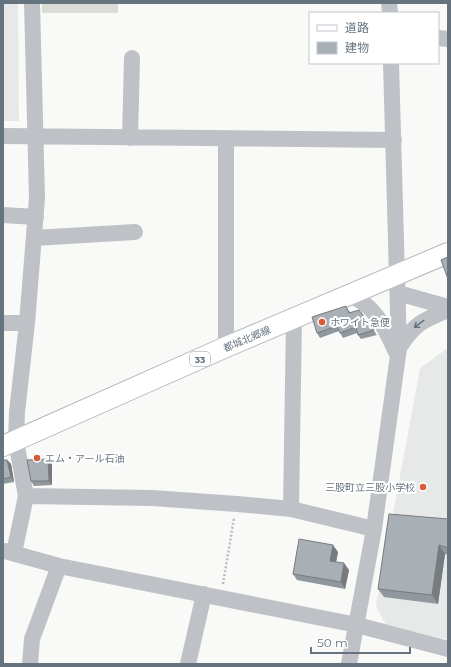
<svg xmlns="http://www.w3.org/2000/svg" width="451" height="667" viewBox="0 0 451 667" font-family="Montserrat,'Noto Sans JP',sans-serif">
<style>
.built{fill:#e7e8e8}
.green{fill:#d9ddd6}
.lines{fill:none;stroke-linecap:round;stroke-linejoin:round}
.major-casing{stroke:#b4b9bd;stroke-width:22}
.path{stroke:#b9bcbf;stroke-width:2.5;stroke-dasharray:2 2;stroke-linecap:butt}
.minor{stroke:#bec2c6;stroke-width:16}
.major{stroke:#fff;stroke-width:20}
.wall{fill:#90979d}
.shaded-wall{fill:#767b7f}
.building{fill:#a8b0b6;stroke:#767b7f}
.oneway{stroke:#667480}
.poi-dot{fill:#d95c36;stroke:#fff;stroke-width:1.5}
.labels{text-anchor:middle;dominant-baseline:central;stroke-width:4;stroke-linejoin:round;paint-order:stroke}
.shield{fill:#fff;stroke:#949ea6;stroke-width:1}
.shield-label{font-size:9px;font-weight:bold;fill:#667480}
.poi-label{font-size:10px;fill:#667480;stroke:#fff;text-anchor:start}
.street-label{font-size:10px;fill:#667480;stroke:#fff}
</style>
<rect width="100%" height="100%" fill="#f9f9f7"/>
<!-- built -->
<path class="built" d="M3,3H18L19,121H3Z
M448,348V640L386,625L376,606L420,368Z"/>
<!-- green -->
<path class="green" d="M42,3H118V13H42Z"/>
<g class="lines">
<!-- major casing -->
<g class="major-casing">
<path id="major" d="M3,446L226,347L448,253"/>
</g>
<!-- path -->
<path class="path" d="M223,584L234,518"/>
<!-- minor -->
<path class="minor" d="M389,3L390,13
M438,38L448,39
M3,136L394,140
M130,138L132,58
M3,215L36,217
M34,238L135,232
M398,293L448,307
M348,295C375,304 385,328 396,352
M3,323H27
M226,347V138
M399,348C414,324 423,320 448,310
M26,496L152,498L237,504L291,509L374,529
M291,509L294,319
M5,551L59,566L357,625L448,649
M14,553L26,496L16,441L17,412L27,323L37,198L32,3
M30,664L32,639L59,566
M188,664L204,594
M349,664L374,529L399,348L391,63"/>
<!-- major -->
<use href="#major" class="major"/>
</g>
<!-- wall -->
<path class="wall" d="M349,310L350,313L359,310L377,335L361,339L358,335L357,333L343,338L339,331L320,338L317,333Z
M3,460H7L11,464L14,482L3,484Z
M52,464V485L34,486L31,481Z
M448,519V555L445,554L438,604L384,597L378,589Z
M338,552L336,562L349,570L345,589L297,580L293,574Z"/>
<!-- shaded-wall -->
<path class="shaded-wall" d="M48,459L52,464V485L49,481Z
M7,460L11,464L14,482L11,477Z
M333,545L338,552L335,567L330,561Z
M439,545L445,554L438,604L432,595Z
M344,563L349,570L345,589L341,582Z"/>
<!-- building -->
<path class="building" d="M448,257V279L441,260Z
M346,306L349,313L359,310L374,330L358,335L356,327L340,333L337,326L317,333L312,317Z
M48,459L49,481H31L27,460Z
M3,460H7L11,477L3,479Z
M389,514L448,519V548L439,545L432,595L378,589Z
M299,539L333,545L330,561L344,563L341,582L293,574Z"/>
<!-- one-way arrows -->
<defs><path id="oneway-shaft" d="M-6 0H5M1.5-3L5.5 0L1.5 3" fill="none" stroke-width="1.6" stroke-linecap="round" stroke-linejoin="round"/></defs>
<use class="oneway" href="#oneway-shaft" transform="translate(419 324) rotate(144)"/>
<!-- markers -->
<g class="poi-dot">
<circle cx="322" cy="322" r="4"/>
<circle cx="37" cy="458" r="4"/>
<circle cx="423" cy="487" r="4"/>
</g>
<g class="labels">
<!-- shield labels -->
<rect class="shield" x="190" y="352" width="20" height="14" rx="3"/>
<g class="shield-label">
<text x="200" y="359">33</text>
</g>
<!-- poi labels -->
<g class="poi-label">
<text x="330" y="322">ホワイト急便</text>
<text x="45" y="458">エム・アール石油</text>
<text x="415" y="487" text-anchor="end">三股町立三股小学校</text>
</g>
<!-- street labels -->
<g class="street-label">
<text transform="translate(247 339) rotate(-23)">都城北郷線</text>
</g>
</g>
<!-- border -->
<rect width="451" height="667" fill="none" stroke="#667480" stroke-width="8"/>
<!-- legend -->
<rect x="309" y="12" width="130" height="52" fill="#ffffff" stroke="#c2c7cc"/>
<rect x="317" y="25" width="20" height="6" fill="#ffffff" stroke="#c2c7cc"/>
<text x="345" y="32" font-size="12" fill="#667480">道路</text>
<rect x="317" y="42" width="20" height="12" fill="#a8b0b6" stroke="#c2c7cc"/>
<text x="345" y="52" font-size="12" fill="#667480">建物</text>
<!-- scale -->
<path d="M311 647v6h99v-6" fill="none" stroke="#667480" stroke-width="2"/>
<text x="317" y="647" font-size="12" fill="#667480" stroke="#ffffff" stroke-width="3" paint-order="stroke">50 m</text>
</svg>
